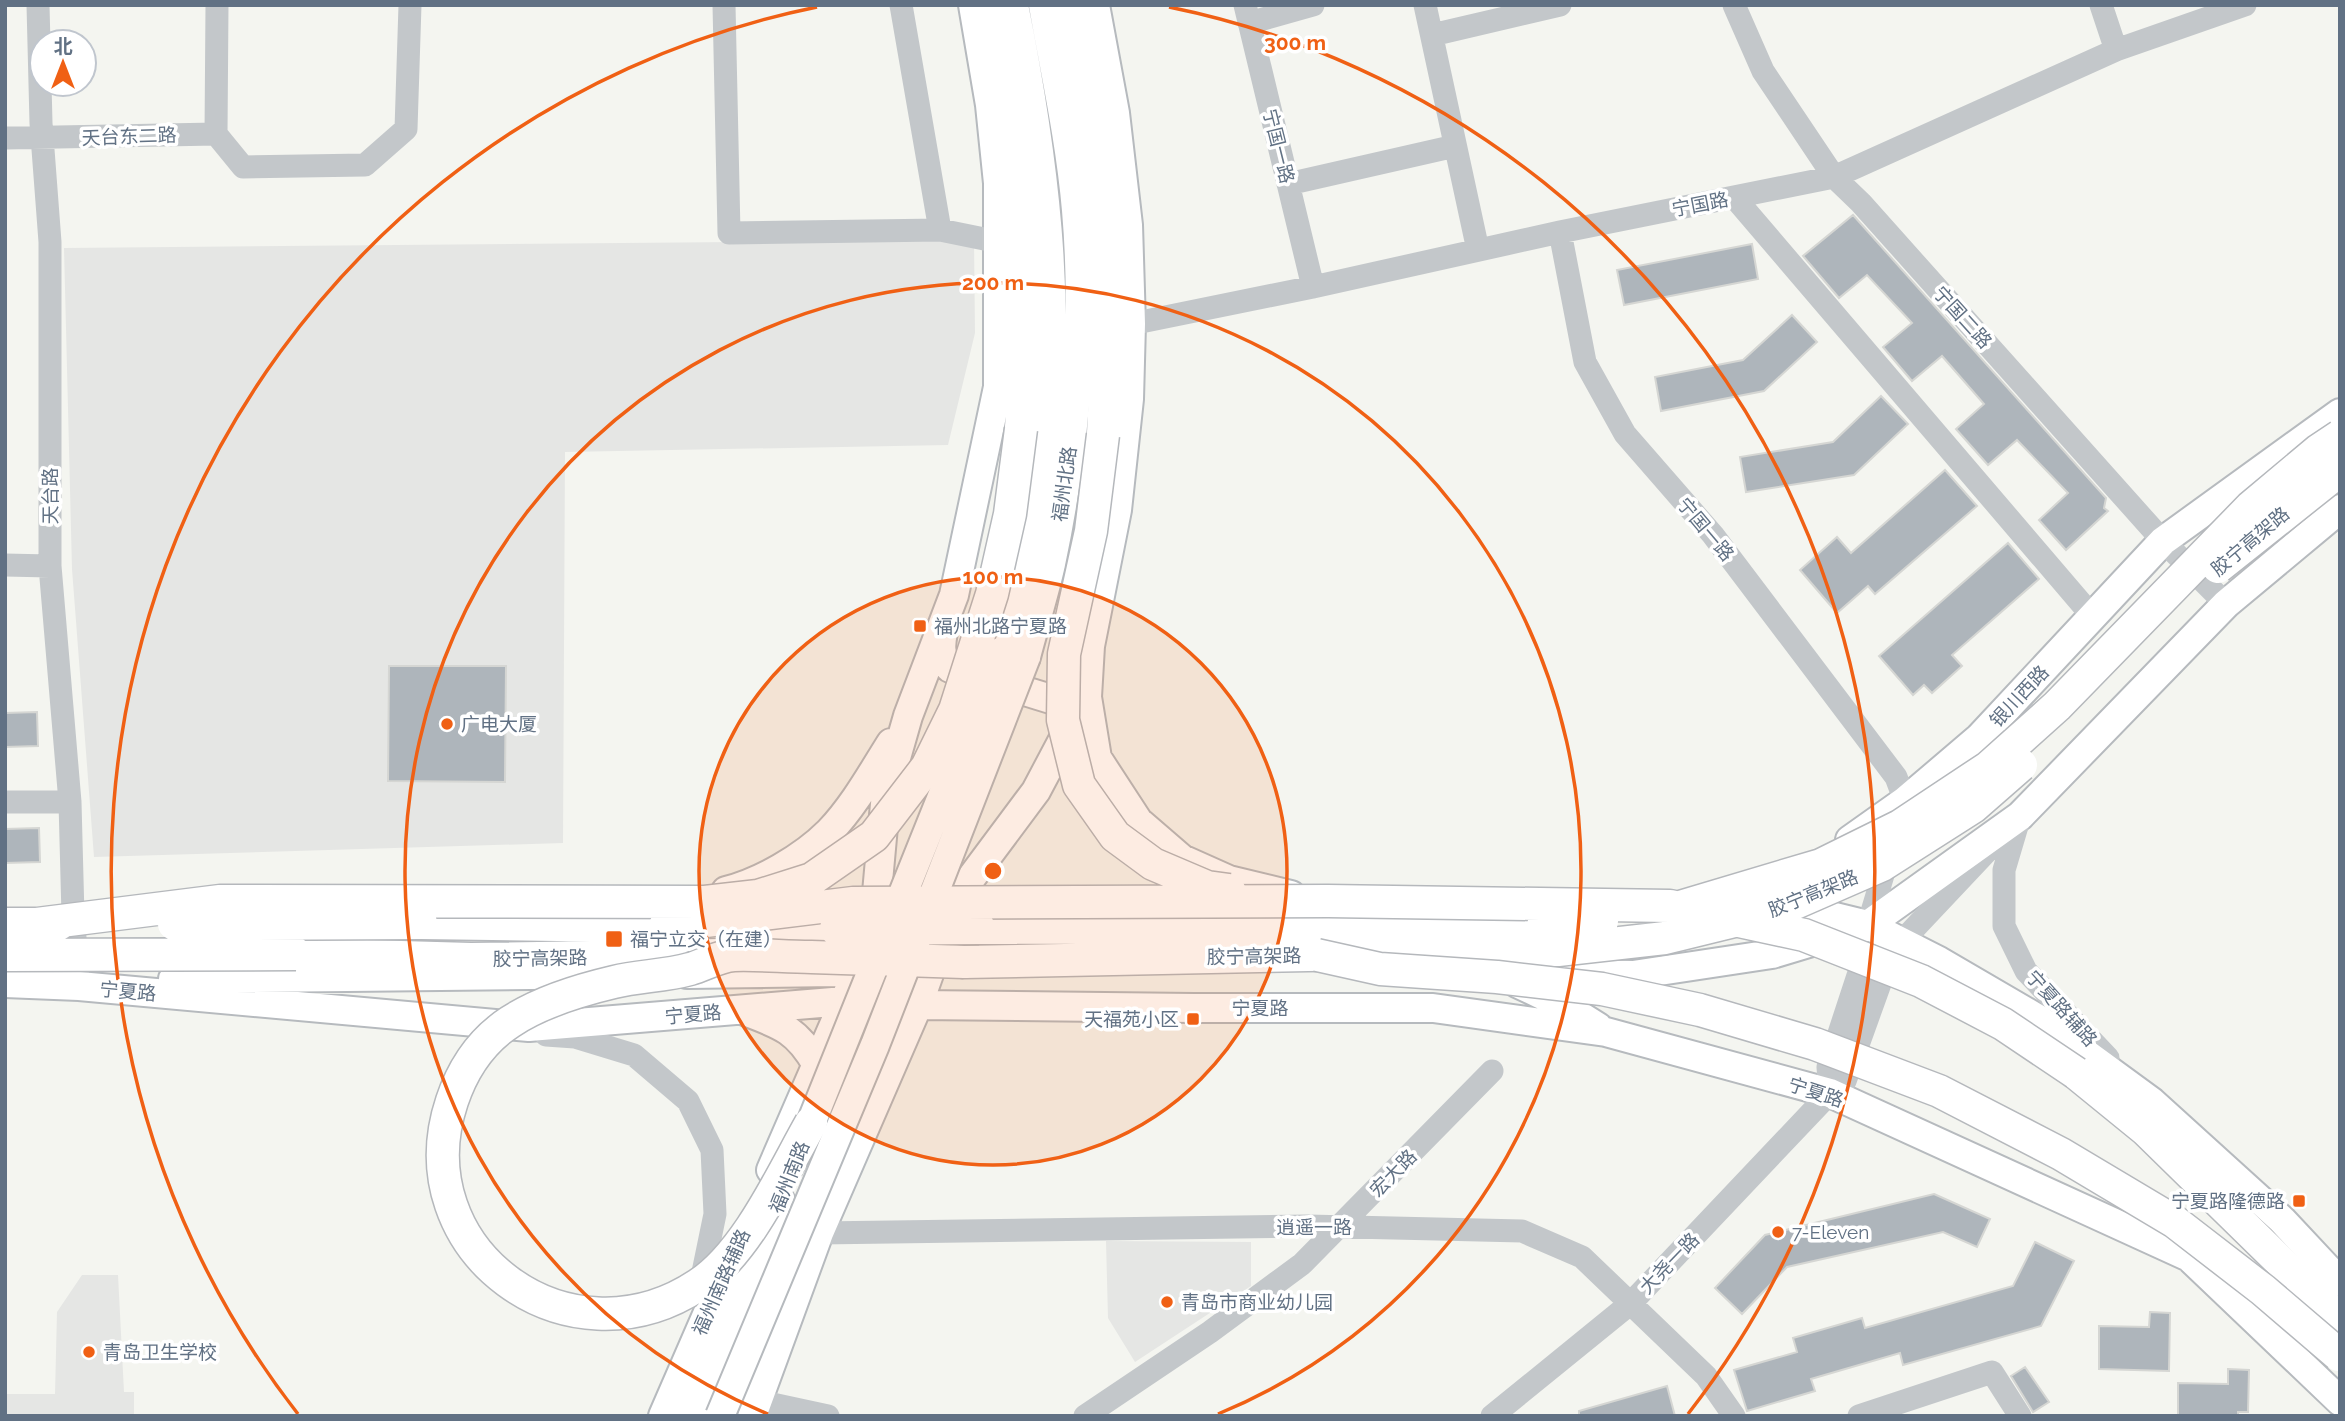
<svg xmlns="http://www.w3.org/2000/svg" width="2345" height="1421" viewBox="0 0 2345 1421" font-family="Raleway,'Noto Sans SC',sans-serif">
<style>
.built{fill:#e5e6e4}
.building{fill:#aeb5bb;stroke:#d5d6d3;stroke-width:2}
.lines{fill:none;stroke-linecap:round;stroke-linejoin:round}
.major-casing{stroke:#b6babe;stroke-width:32}
.highway-casing{stroke:#b5b8bc;stroke-width:35}
.minor{stroke:#c3c7ca;stroke-width:23}
.major{stroke:#fff;stroke-width:28}
.highway{stroke:#fff;stroke-width:32}
.major-bridge-casing{stroke:#b6babe;stroke-width:32;stroke-linecap:butt}
.highway-bridge-casing{stroke:#b5b8bc;stroke-width:35;stroke-linecap:butt}
.major-bridge{stroke:#fff;stroke-width:28}
.highway-bridge{stroke:#fff;stroke-width:32}
.ring{fill:none;stroke:#f06014;stroke-width:3.5}
.poi-dot{fill:#f06014;stroke:#fff;stroke-width:2.5}
.labels{text-anchor:middle;dominant-baseline:central;stroke-width:7;stroke-linejoin:round;paint-order:stroke}
.street-label{font-size:19px;fill:#617184;stroke:#fff}
.poi-label{font-size:19px;fill:#617184;stroke:#fff;text-anchor:start}
.centre{fill:#f06014;stroke:#fff;stroke-width:3.5}
.ring-label{font-size:21px;text-anchor:middle;font-weight:bold;fill:#f06014;stroke:#fff;stroke-width:7;stroke-linejoin:round;paint-order:stroke}
</style>
<rect width="100%" height="100%" fill="#f4f5f0"/>
<!-- built -->
<path class="built" d="M974,240L975,333L948,445L565,452L563,843L94,857L72,569L64,248Z
M1106,1241L1251,1242V1286L1135,1362L1108,1318Z
M82,1275H118L124,1392H134V1416H5V1394H55L57,1312Z"/>
<!-- building -->
<path class="building" d="M1853,215L2106,498L2104,508L2108,511L2066,550L2039,520L2068,493L2017,440L1988,465L1956,429L1984,404L1942,356L1912,381L1883,347L1912,323L1867,275L1839,298L1803,256Z
M1752,244L1758,279L1624,305L1617,270Z
M1792,315L1817,342L1764,391L1661,411L1655,377L1743,360Z
M1881,396L1908,424L1854,475L1746,492L1740,457L1833,442Z
M1945,470L1977,506L1875,594L1868,586L1837,613L1800,570L1837,537L1851,553Z
M2008,543L2039,579L1952,655L1962,666L1932,693L1924,685L1913,695L1879,656Z
M389,666H506L505,782L388,781Z
M37,712L38,746L5,747V713Z
M39,828L40,862L5,863V829Z
M1934,1194L1990,1219L1977,1247L1943,1232L1787,1267L1742,1314L1715,1288L1765,1235Z
M2035,1242L2074,1261L2041,1326L1903,1365L1900,1353L1811,1379L1815,1391L1747,1411L1734,1370L1797,1352L1793,1338L1862,1318L1865,1328L2013,1286Z
M2150,1312L2170,1313L2169,1371L2099,1369V1326L2149,1327Z
M2025,1367L2049,1402L2033,1412L2011,1376Z
M2228,1369L2249,1370L2248,1412H2238V1416H2178V1383L2228,1384Z
M1667,1386L1675,1416H1579V1411Z"/>
<g class="lines">
<!-- major casing -->
<g class="major-casing">
<path id="major" d="M993,5L1003,62
M1069,5L1078,45
M1095,5L1115,113L1128,225L1131,324L1129,399L1117,510L1090,646L1087,697L1097,758L1138,821L1182,859L1229,880L1291,895
M943,632C940,647 940,656 950,668L1054,700L1079,702L1084,698
M1000,652C1018,587 1037,522 1045,455C1063,304 1044,153 1014,5
M1026,657C1034,626 1044,595 1051,564C1075,450 1086,327 1076,210C1070,141 1055,73 1043,5
M1850,840L1905,801L1979,738L2163,541L2340,413
M726,891C761,882 803,858 829,832C854,806 872,773 891,743
M1778,903L1868,925L1939,961L2040,1020L2152,1102L2282,1220L2340,1282
M872,924L875,915L886,793L908,716L954,595L998,387V183L990,105L973,5
M687,974L836,972
M1573,974L1633,975L1772,954L1868,925L2020,816L2226,604L2340,509
M173,979L619,974
M5,983L79,986L529,1027L845,1001L918,1005L1194,1008H1433L1606,1032L1830,1093L2189,1257L2340,1401
M1517,983L1563,1005L1598,1027
M747,1012C782,1025 798,1031 817,1065
M771,1170L850,988
M663,1416L733,1255
M693,1416L780,1200
M752,1416L819,1233L918,1005L930,971L942,917L1036,791L1073,721"/>
</g>
<!-- highway casing -->
<g class="highway-casing">
<path id="highway" d="M1078,45C1088,98 1100,151 1104,204C1109,281 1107,358 1103,435
M1003,62C1010,106 1019,150 1023,194C1029,272 1026,351 1021,429
M421,923L691,927
M736,927L836,929
M979,928L1543,926
M296,954L471,959L722,955
M964,962L1558,950
M2076,1073L2146,1130L2340,1320"/>
</g>
<!-- minor -->
<path class="minor" d="M38,5L41,123L50,242V566L70,802L73,916L78,970
M217,5L216,134L243,167L365,165L406,129L410,5
M724,5L729,233L940,230L999,242
M901,5L940,230
M1245,5L1313,287
M1425,5L1478,250
M1734,5L1763,71L1834,177L1861,203L2163,541L2226,604
M2101,5L2116,50
M1249,23L1313,5
M1432,35L1560,5
M5,138L216,134
M1288,184L1455,146
M1734,197L2093,617
M1560,232L1585,362L1625,434L1713,535L1896,777L1905,801L1901,816
M1131,324L1313,287L1560,232L1834,177L2116,50L2245,5
M5,565L50,566
M5,802H70
M2020,816L2004,870V926L2026,971L2108,1058
M546,1035L575,1037L634,1055L688,1101L712,1150L715,1214L700,1287
M1830,1093L1828,1067L1867,948L1868,925L1889,855
M819,1233L1308,1226L1522,1231L1582,1257L1706,1376L1734,1416
M758,1401L828,1416
M1085,1416L1210,1332L1302,1264L1492,1071
M1492,1416L1631,1303L1830,1093L1845,1081L1891,953L1989,849
M1859,1416L1992,1372L2020,1416"/>
<!-- major -->
<use href="#major" class="major"/>
<!-- highway -->
<use href="#highway" class="highway"/>
<!-- major-bridge casing -->
<g class="major-bridge-casing">
<path id="major-bridge" d="M811,1123L1000,652
M720,1416L875,1045L1026,657"/>
</g>
<!-- highway-bridge casing -->
<g class="highway-bridge-casing">
<path id="highway-bridge" d="M1103,435L1091,531L1064,654L1063,720L1079,785L1115,836L1153,864L1207,887L1229,890
M2218,567L2340,470
M1680,907L1821,865L1900,826L1989,767L2057,706L2251,507L2319,450L2340,436
M5,924H59
M37,924L220,901L705,902L758,896L812,879L874,836L927,767L955,710L992,594L1010,514L1021,429
M174,924L421,923
M665,926L853,903L1328,901L1670,906L1804,935L1921,981L2003,1024L2076,1073
M1543,926L1602,921
M836,929L979,928
M1558,950L1665,938L1779,910L1882,865L1973,807L2021,765
M5,955L296,954
M1317,955L1380,969L1497,977L1602,989L1700,1010L1815,1044L1939,1091L2061,1154L2175,1222L2263,1290L2339,1355
M811,1123C782,1174 747,1253 698,1285C568,1371 402,1250 452,1101C463,1068 481,1041 510,1022C540,1002 580,990 614,982C639,976 665,976 690,969C704,965 719,956 734,955C760,954 785,957 811,957C862,959 913,960 964,962"/>
</g>
<!-- major-bridge -->
<use href="#major-bridge" class="major-bridge"/>
<!-- highway-bridge -->
<use href="#highway-bridge" class="highway-bridge"/>
</g>
<!-- distance rings -->
<circle cx="993" cy="871" r="294" fill="#f06014" fill-opacity=".12"/>
<g class="ring">
<circle cx="993" cy="871" r="294"/>
<path d="M768 1414A588 588 0 1 1 1218 1414"/>
<path d="M298 1414A882 882 0 0 1 817 7M1169 7A882 882 0 0 1 1688 1414"/>
</g>
<!-- markers -->
<g class="poi-dot">
<rect x="913" y="619" width="14" height="14" rx="3.5"/>
<circle cx="447" cy="724" r="7"/>
<rect x="605" y="930" width="18" height="18" rx="3.5"/>
<rect x="1186" y="1012" width="14" height="14" rx="3.5"/>
<rect x="2292" y="1194" width="14" height="14" rx="3.5"/>
<circle cx="1778" cy="1232" r="7"/>
<circle cx="1167" cy="1302" r="7"/>
<circle cx="89" cy="1352" r="7"/>
</g>
<g class="labels">
<!-- street labels -->
<g class="street-label">
<text transform="translate(129 136) rotate(-2)">天台东二路</text>
<text transform="translate(1279 146) rotate(76)">宁国一路</text>
<text transform="translate(1700 204) rotate(-11)">宁国路</text>
<text transform="translate(1963 317) rotate(48)">宁国二路</text>
<text transform="translate(1064 484) rotate(-82)">福州北路</text>
<text transform="translate(50 496) rotate(-90)">天台路</text>
<text transform="translate(1706 529) rotate(50)">宁国一路</text>
<text transform="translate(2250 541) rotate(-40)">胶宁高架路</text>
<text transform="translate(2019 696) rotate(-47)">银川西路</text>
<text transform="translate(1813 893) rotate(-22)">胶宁高架路</text>
<text transform="translate(1254 956) rotate(-1)">胶宁高架路</text>
<text transform="translate(540 958) rotate(-1)">胶宁高架路</text>
<text transform="translate(128 991) rotate(5)">宁夏路</text>
<text x="1260" y="1008">宁夏路</text>
<text transform="translate(2062 1008) rotate(48)">宁夏路辅路</text>
<text transform="translate(693 1014) rotate(-5)">宁夏路</text>
<text transform="translate(1816 1092) rotate(18)">宁夏路</text>
<text transform="translate(1393 1173) rotate(-46)">宏大路</text>
<text transform="translate(789 1177) rotate(-68)">福州南路</text>
<text x="1314" y="1227">逍遥一路</text>
<text transform="translate(1669 1263) rotate(-46)">大尧一路</text>
<text transform="translate(721 1282) rotate(-66)">福州南路辅路</text>
</g>
<!-- poi labels -->
<g class="poi-label">
<text x="934" y="626">福州北路宁夏路</text>
<text x="461" y="724">广电大厦</text>
<text x="630" y="939">福宁立交（在建）</text>
<text x="1179" y="1019" text-anchor="end">天福苑小区</text>
<text x="2285" y="1201" text-anchor="end">宁夏路隆德路</text>
<text x="1792" y="1232">7-Eleven</text>
<text x="1181" y="1302">青岛市商业幼儿园</text>
<text x="103" y="1352">青岛卫生学校</text>
</g>
</g>
<circle cx="993" cy="871" r="10" class="centre"/>
<g class="ring-label">
<text x="1295" y="50">300 m</text>
<text x="993" y="290">200 m</text>
<text x="993" y="584">100 m</text>
</g>
<!-- border -->
<rect width="2345" height="1421" fill="none" stroke="#617184" stroke-width="14"/>
<!-- north arrow -->
<g transform="translate(63 63)"><circle r="33" fill="#ffffff" stroke="#c0c6ce" stroke-width="2"/>
<path d="M0-5L12 26L0 18L-12 26Z" fill="#f06014"/>
<text y="-10" font-size="19" font-weight="bold" text-anchor="middle" fill="#617184">北</text>
</g>
</svg>
